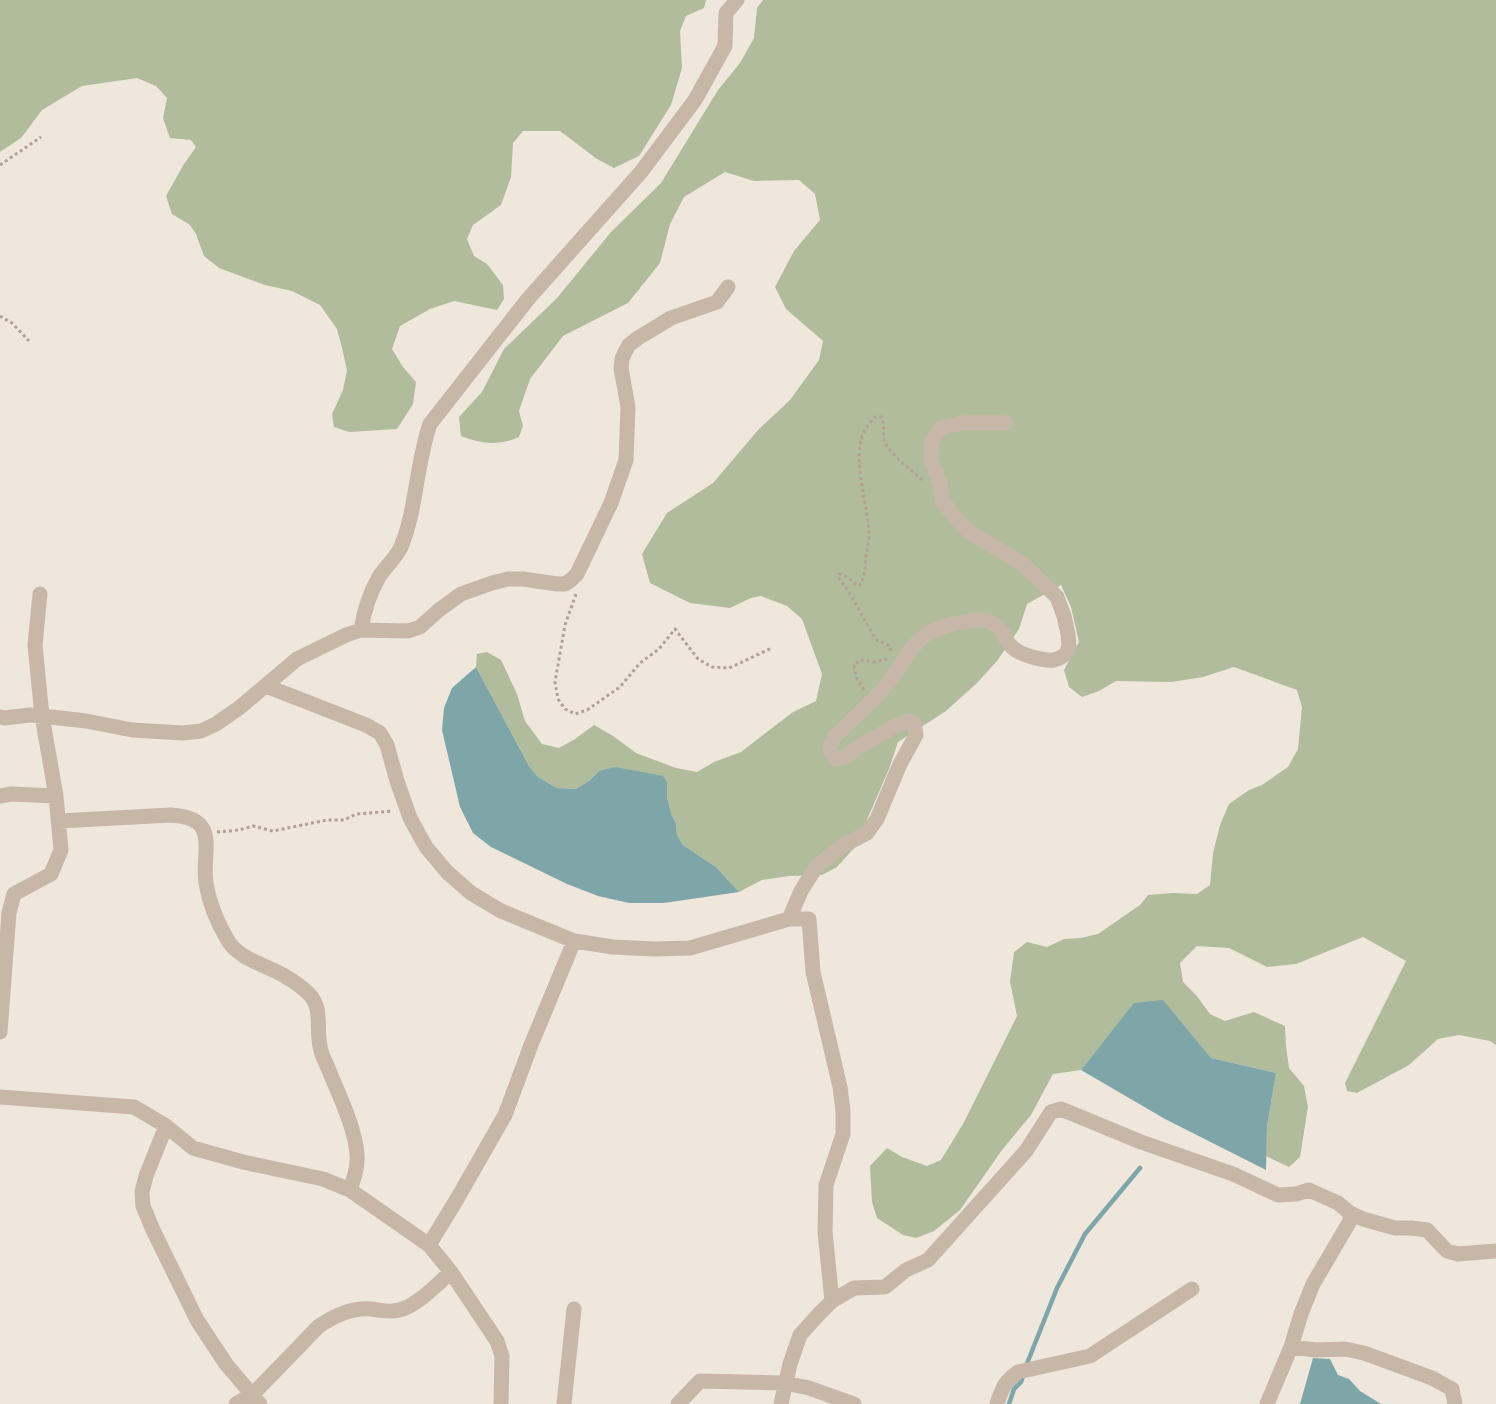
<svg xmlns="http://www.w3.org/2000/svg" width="1496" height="1404" viewBox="0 0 1496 1404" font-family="'DM Sans',sans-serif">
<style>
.green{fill:#b1bc9d}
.water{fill:#7ea6a9}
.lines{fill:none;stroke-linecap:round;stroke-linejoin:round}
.stream{stroke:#7ea6a9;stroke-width:4.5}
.path{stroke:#b1a194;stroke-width:3;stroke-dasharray:3 3;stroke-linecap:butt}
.minor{stroke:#c6b7a9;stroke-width:15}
</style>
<rect width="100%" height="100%" fill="#efe7dc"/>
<!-- green -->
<path class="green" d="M0,0H706L704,8L686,16L680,31L682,68L671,105L639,156L614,168L597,159L560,131H523L513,143L511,177L501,205L473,225L467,239L474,256L487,264L503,285L504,299L497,310L454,301L430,309L400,326L392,349L403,367L416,382L413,404L397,429L349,432L334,427L332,414L343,390L347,370L342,348L337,329L320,305L292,291L265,285L219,268L204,256L196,234L190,225L172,214L166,196L184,164L196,147L191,140L170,138L163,118L167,98L156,86L137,78L82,86L42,110L21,138L0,152Z
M763,0H1496V1045L1490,1041L1459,1035L1438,1039L1409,1065L1357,1093L1347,1091L1345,1083L1406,961L1363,937L1296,964L1267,967L1229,948L1197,946L1180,963L1183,982L1196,995L1210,1014L1225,1021L1254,1012L1285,1026L1286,1046L1289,1068L1304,1086L1308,1107L1300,1157L1289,1167L1266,1156L1267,1127L1276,1073L1211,1058L1188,1031L1135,1003L1081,1070L1053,1074L1031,1115L1002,1150L960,1210L934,1231L916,1238L903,1235L877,1218L872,1202L870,1166L887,1148L902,1157L927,1166L941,1160L963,1124L1017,1016L1010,982L1014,952L1027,942L1047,947L1064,939L1081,938L1098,934L1140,905L1148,895L1173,893L1197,894L1210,885L1213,853L1220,825L1229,804L1249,790L1262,785L1288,767L1298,749L1302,707L1297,690L1234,667L1203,677L1171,682L1116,681L1099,691L1082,697L1069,687L1064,670L1079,642L1071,607L1061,585L1027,604L1019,629L997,661L977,683L946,711L898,742L889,769L855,847L837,867L822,875L789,876L762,880L739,892L716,867L683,845L677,835L676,823L672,816L667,797V782L599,771L590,780L576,789L557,788L538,777L529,766L476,667L477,654L487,652L501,660L517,694L525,721L542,744L559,748L575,739L594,725L613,736L636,753L676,768L697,772L714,762L741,752L793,712L816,701L822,674L802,619L787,606L761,596L751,598L730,608L690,603L650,583L642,554L667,513L713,483L759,429L790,400L819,360L823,341L786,309L775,287L794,251L820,220L815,194L799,180L754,181L725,172L684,197L670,224L660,263L628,303L563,336L530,379L519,411L523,426L519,437C499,446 481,444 461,436L459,417L482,392L504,349L557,298L611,232L661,183L718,90L740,63L754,38L757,8Z"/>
<!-- water -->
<path class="water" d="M476,667L529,766L538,777L557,788L576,789L590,780L599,771L615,767L663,776L667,782V797L672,816L676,823L677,835L683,845L716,867L739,892L664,903H629L598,896L567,884L491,847L473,833L460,807L442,730L444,708L452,688Z
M1163,1000L1211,1058L1276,1073L1267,1127L1266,1170L1165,1119L1081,1070L1134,1003Z
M1313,1358L1330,1359L1338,1375L1349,1379L1360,1391L1381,1404H1300Z"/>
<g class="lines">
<!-- stream -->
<path class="stream" d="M1026,1366L1057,1288L1085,1234L1140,1168
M1009,1404L1014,1389L1021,1382L1024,1374"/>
<!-- path -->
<path class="path" d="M0,165L41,137
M0,316L12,323L29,341
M576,594L565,625L555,682L558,699L565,709L575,714L587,710L620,687L640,663L659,649L675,629L698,659L712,667L729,668L772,648
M891,651L890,646L877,640L873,635L851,595L839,578V574L844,575L859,586C866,577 865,566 866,555C867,548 870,540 869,532C867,504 855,468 861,440C863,431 869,424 875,417H882C885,426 882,434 885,442C891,456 912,470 923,481
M864,690L856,677L854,665L860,660L874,662L887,659
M217,832L239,830L253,826L273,831L327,820H344L356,814L393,811"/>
<!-- minor -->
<path class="minor" d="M40,594L35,645L42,716L86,721L132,730L183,733L201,731L216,724L239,708L297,659L346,635L361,630L408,631L420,627L439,610L461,594L492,583L508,579H523L557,584H565L571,580L577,574L611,503L626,460L628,407L621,368L622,359L625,352L629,345L638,338L671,318L717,302L728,287
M361,630C364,611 369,594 379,577C385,567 396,558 401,547C417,508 416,464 430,424L528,299L641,172L695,100L725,46L726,13L737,0
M266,686L366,725L380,733L387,745L397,781L410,818L426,847L447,872L471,893L501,911L574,941L613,947L654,949L690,948L789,919H809L813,972L840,1087L843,1111V1134L826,1185L825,1232L832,1301
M0,717L4,718L30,715L42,716L56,796L61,850L51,874L14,894L9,913L0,1032
M0,796L11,794L56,796
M59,821L171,815C222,818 201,851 206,883C209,902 217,922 227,939C238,959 264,964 283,975C292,980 302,987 309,994C323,1008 316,1029 320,1046C321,1054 325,1061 328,1068C338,1093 355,1127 357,1154C358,1167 354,1178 350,1190
M789,919L801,891L816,867L842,846L867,833L877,819L900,764L916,735L914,723L908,721L895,726L860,746L845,757L836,759C828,751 829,747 834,737C852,720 870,704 886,686C900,669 910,644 929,633C941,626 979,616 991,622C1003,627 1003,638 1011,646C1019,655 1043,661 1054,660C1058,659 1062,657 1066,654L1069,646L1068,634L1064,616L1057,597L1023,564L969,532L955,518L942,500L940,483L931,460L932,440L941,428L961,423H1006
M0,1097L134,1107L166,1126L193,1148L243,1162L323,1179L350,1190L429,1245L451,1272L497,1341L502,1356L501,1404
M166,1126L146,1176L142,1192L143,1206L153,1230L197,1320L226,1364L260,1404
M429,1245L457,1199L505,1115L531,1045L574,941
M1291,1347L1316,1350L1345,1349L1364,1353L1432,1378L1452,1389L1455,1404
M236,1404L253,1394L319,1326C334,1316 353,1307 371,1309C381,1310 389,1313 399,1310C417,1306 437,1284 451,1272
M564,1404L574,1309
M678,1404L700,1381L785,1383L809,1388L854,1404
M781,1404L790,1364L800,1335L819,1314L832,1301L854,1288L885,1287L906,1270L928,1260L1026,1151L1051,1112L1061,1109L1141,1142L1233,1174L1278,1195L1296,1194L1309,1190L1338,1203L1350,1213L1363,1219L1395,1228H1411L1427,1230L1447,1251L1458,1254L1496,1251
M997,1404C1002,1389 1004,1382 1018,1372L1090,1356L1192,1289
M1267,1404L1291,1347L1301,1314L1313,1284L1350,1221V1213"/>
</g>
</svg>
